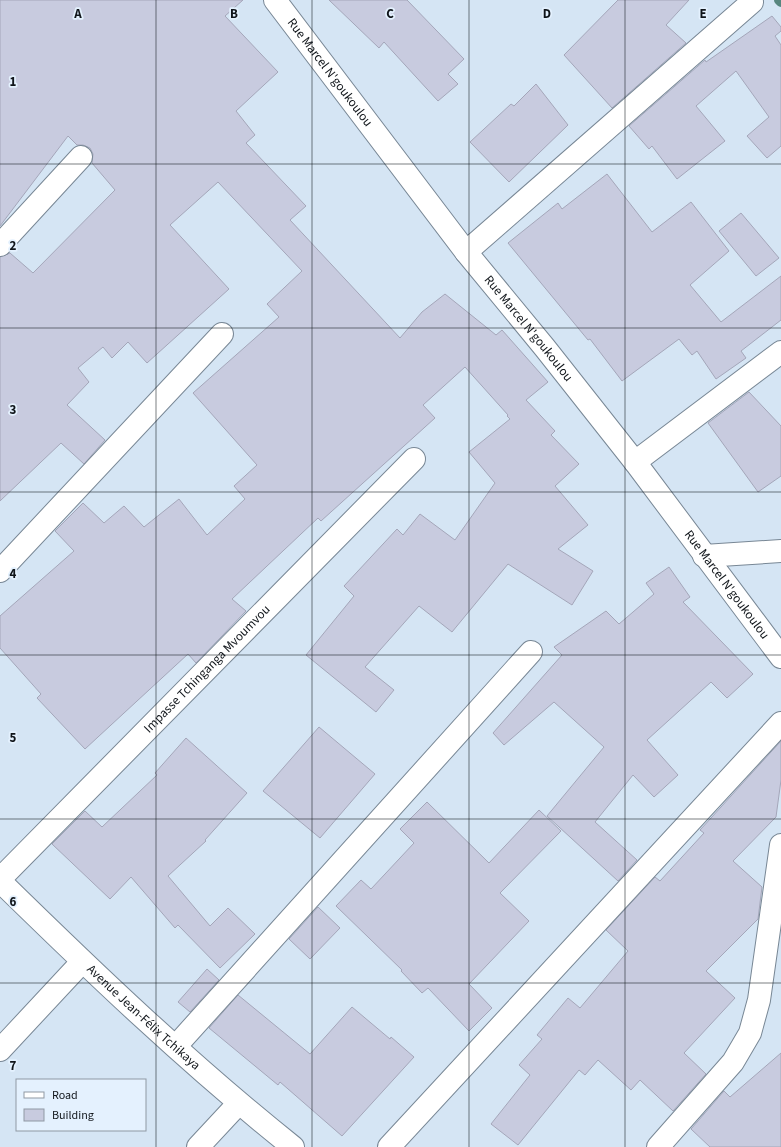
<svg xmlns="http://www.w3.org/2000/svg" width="781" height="1147" viewBox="0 0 781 1147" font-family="'Source Sans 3',sans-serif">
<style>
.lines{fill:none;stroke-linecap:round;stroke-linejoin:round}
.stream{stroke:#57867f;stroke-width:10}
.building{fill:#c8cbdf;stroke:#a4a6b9}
.minor-casing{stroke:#788795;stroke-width:24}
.minor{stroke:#fff;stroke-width:22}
.grid{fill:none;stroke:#10151a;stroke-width:1;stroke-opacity:0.55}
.labels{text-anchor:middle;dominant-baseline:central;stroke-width:3.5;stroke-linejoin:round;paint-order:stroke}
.street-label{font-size:13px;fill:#10151a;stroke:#e4f1fe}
.grid-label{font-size:13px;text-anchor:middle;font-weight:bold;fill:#10151a;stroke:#e4f1fe;stroke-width:3.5;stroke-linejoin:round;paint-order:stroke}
</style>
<rect width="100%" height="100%" fill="#d5e5f4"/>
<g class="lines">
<!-- stream -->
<path class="stream" d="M779,0L781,2"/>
</g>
<!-- building -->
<path class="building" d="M0,0H243L225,16L278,72L236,111L255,135L246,143L306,206L290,220L400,338L422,312L445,294L496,335L502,330L548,382L526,400L555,431L551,435L579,464L555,486L588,525L558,549L593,571L572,605L508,564L452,632L419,606L365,667L394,690L376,712L306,655L354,596L344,586L397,529L403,535L420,514L455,540L495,483L469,452L510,419L507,416L508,415L465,367L423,405L435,418L321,521L318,518L232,599L246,611L196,663L188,654L85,749L37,698L41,694L0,648V616L74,551L55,531L83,503L104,523L124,506L144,527L179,499L207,535L245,499L234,486L257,465L193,393L279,317L267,304L302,271L218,182L170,225L229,289L147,363L128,342L112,358L103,347L78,368L89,382L67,405L105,440L84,464L61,443L0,501V257L10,253L33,273L115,190L92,163L93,154L90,148L83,145H77L68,136L0,226Z
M329,0H407L464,59L448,74L458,84L438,101L384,42L379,48Z
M618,0H689L666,25L686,43L612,108L564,55Z
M772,16L781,27V31L775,36L781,45V146L767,158L747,136L769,117L736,71L696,106L725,141L677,179L652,146L649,149L629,126L705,60L706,62Z
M536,84L568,125L509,182L470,142L511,104L514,106Z
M607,174L652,232L691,202L729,251L690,285L721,322L781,276V320L741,351L746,358L716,379L697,351L692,355L679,339L622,381L590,339L588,340L508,243L558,203L562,209Z
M741,213L779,258L756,276L719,231Z
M749,392L781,426V476L758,492L708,423Z
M669,567L690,597L683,602L753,674L727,698L711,682L647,740L678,775L654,797L633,775L595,822L637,860L618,881L547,816L604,747L554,702L504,745L493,733L562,655L554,647L606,611L619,624L654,594L646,583Z
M319,727L375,774L320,838L263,791Z
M186,738L247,793L205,840L206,841L168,876L210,926L228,908L255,934L220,968L178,925L175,928L131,877L110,899L52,844L85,811L102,827L157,775L155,773Z
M781,741V780L776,817L733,861L762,887L758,919L706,971L735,998L684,1053L706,1074L673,1111L640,1080L631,1090L598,1060L585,1075L579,1070L518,1145L491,1124L530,1075L519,1065L542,1039L537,1035L568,998L580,1008L628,951L606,930L655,877L660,881L704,833L700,830L711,818Z
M427,802L489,863L539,810L561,831L500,893L529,921L469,984L492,1008L469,1031L428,988L422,993L401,971L402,970L336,906L361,880L371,889L414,843L400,829Z
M318,907L340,928L310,959L289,939Z
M207,969L219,980L190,1012L178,1002Z
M238,995L310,1054L352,1007L390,1039L391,1037L414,1057L342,1136L280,1082L278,1085L209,1028Z
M781,1053V1147H710L691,1129L724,1091L730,1097Z"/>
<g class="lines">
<!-- minor casing -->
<g class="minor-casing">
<g id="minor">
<path id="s1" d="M275,0L466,252L545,348L635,462L781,657"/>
<path d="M0,245L81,157"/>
<path d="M466,252L752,2"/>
<path d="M635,462L781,352"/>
<path d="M704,556L781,551"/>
<path d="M0,571L222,334"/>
<path id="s2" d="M0,879L414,459"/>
<path id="s3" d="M0,881C94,973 190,1065 293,1147"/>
<path d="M176,1046L531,652"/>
<path d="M0,1050L82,962"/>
<path d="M198,1147L238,1104"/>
<path d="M389,1147L781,723"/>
<path d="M658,1147L733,1062L750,1033L759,1000L781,845"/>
</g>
</g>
<!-- minor -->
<use href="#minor" class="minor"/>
</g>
<!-- grid -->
<path class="grid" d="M156,0V1147M312,0V1147M469,0V1147M625,0V1147M0,164H781M0,328H781M0,492H781M0,655H781M0,819H781M0,983H781"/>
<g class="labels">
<!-- street labels -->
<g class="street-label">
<text stroke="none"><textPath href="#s1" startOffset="91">Rue Marcel N'goukoulou</textPath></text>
<text stroke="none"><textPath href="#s1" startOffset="415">Rue Marcel N'goukoulou</textPath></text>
<text stroke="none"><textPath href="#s1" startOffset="739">Rue Marcel N'goukoulou</textPath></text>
<text stroke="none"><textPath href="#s2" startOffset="295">Impasse Tchinganga Mvoumvou</textPath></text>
<text stroke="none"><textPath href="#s3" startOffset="198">Avenue Jean-Félix Tchikaya</textPath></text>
</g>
</g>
<g class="grid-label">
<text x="78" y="18">A</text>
<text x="234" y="18">B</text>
<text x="390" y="18">C</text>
<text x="547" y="18">D</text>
<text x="703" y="18">E</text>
<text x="13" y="86">1</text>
<text x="13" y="250">2</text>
<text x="13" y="414">3</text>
<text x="13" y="578">4</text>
<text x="13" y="742">5</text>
<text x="13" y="906">6</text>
<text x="13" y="1070">7</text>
</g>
<!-- legend -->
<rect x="16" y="1079" width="130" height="52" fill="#e4f1fe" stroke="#8f99a3"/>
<rect x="24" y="1092" width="20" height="6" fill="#ffffff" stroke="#8f99a3"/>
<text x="52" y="1099" font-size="12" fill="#10151a">Road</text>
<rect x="24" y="1109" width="20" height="12" fill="#c8cbdf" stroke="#8f99a3"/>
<text x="52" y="1119" font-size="12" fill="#10151a">Building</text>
</svg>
